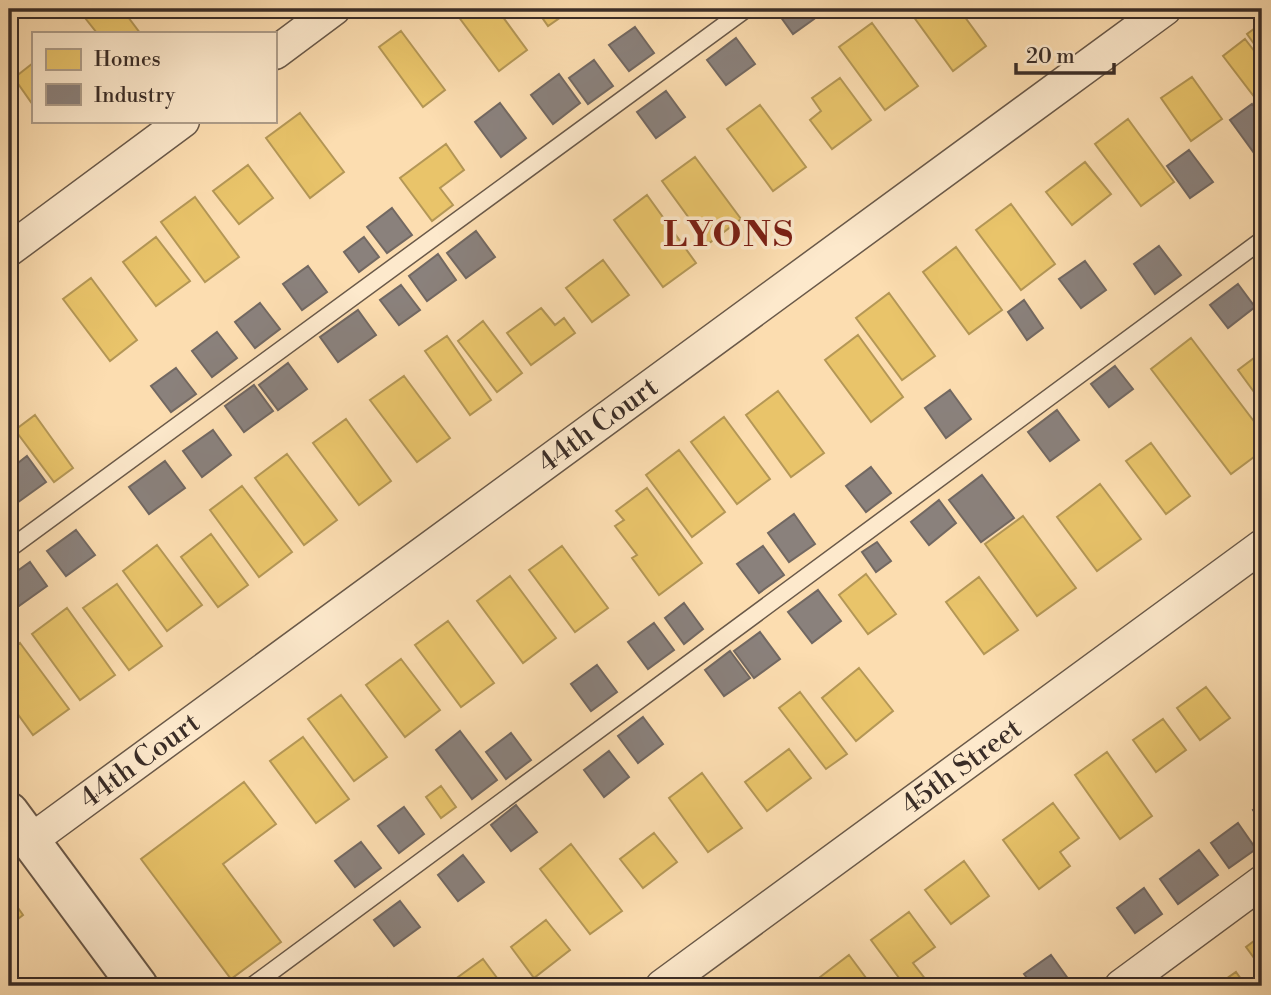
<svg xmlns="http://www.w3.org/2000/svg" width="1271" height="995" viewBox="0 0 1271 995" font-family="'Libre Bodoni',serif">
<style>
.homes{fill:#e9c46a;stroke:#b49756;stroke-width:2}
.industry{fill:#8a817c;stroke:#726862;stroke-width:2}
.lines{fill:none;stroke-linecap:round;stroke-linejoin:round}
.service-casing{stroke:#6a5949;stroke-width:19}
.minor-casing{stroke:#6a5949;stroke-width:35}
.tertiary-casing{stroke:#6a5949;stroke-width:42}
.service{stroke:#fde9cc;stroke-width:16}
.minor{stroke:#fde9cc;stroke-width:32}
.tertiary{stroke:#fde9cc;stroke-width:38}
.labels{text-anchor:middle;dominant-baseline:central;stroke-width:7;stroke-linejoin:round;paint-order:stroke}
.street-label{font-size:28px;fill:#3a2d27;stroke:#fde9cc}
.district-label{font-size:35px;font-weight:bold;letter-spacing:2px;fill:#7a1f14;stroke:#fde9cc}
</style>
<rect width="100%" height="100%" fill="#fcddb0"/>
<filter id="stains"><feTurbulence type="fractalNoise" baseFrequency=".00286" numOctaves="4"/><feColorMatrix values="0 0 0 0 .2 0 0 0 0 .09 0 0 0 0 .02 0 0 0 .5 -.17"/></filter>
<radialGradient id="worn" r=".72"><stop offset=".6" stop-color="#630" stop-opacity="0"/><stop offset="1" stop-color="#630" stop-opacity=".3"/></radialGradient>
<!-- homes -->
<path class="homes" d="M78,9H122L140,33H97Z
M459,9H497L527,50L499,71L455,12Z
M536,9H570L571,10L548,26Z
M908,9H959L986,46L953,71Z
M872,23L918,86L885,110L839,47Z
M1262,23V55L1247,34Z
M401,31L445,90L423,107L379,47Z
M1245,39L1262,61V107L1223,56Z
M33,63V105L14,78Z
M1192,77L1222,119L1191,141L1161,98Z
M840,78L871,120L832,149L810,120L821,111L812,98Z
M760,105L806,167L773,191L727,129Z
M300,113L344,172L310,198L266,138Z
M1128,119L1174,182L1141,206L1095,144Z
M446,144L464,170L440,188L453,205L432,221L400,178Z
M695,157L741,219L708,244L662,181Z
M1085,162L1111,194L1072,225L1046,192Z
M248,165L273,198L239,224L213,191Z
M647,195L696,263L663,287L614,220Z
M195,197L239,257L205,282L161,222Z
M1011,204L1055,264L1021,290L976,230Z
M156,237L190,281L156,306L123,262Z
M956,247L1002,310L969,334L923,272Z
M603,260L629,295L592,322L566,288Z
M91,278L137,340L110,361L63,299Z
M889,293L935,356L902,380L856,318Z
M541,308L555,325L564,318L575,333L531,365L507,333Z
M483,321L522,373L497,392L458,341Z
M858,335L903,397L871,422L825,360Z
M447,336L491,400L470,415L425,351Z
M1191,338L1262,432V451L1231,474L1151,369Z
M1262,352V403L1238,370Z
M404,376L450,438L417,462L370,400Z
M778,391L824,453L791,477L746,415Z
M35,415L73,468L54,482L15,430Z
M724,417L770,479L737,504L691,442Z
M346,419L391,481L359,505L313,443Z
M1151,443L1190,496L1166,514L1126,461Z
M679,450L725,512L692,537L646,475Z
M287,454L337,520L304,545L255,478Z
M1100,484L1141,539L1097,571L1057,517Z
M242,486L292,552L259,577L210,510Z
M647,488L702,563L659,595L632,558L637,555L615,526L624,520L616,511Z
M1023,516L1076,588L1037,616L985,544Z
M211,534L248,585L218,607L181,557Z
M157,545L202,605L167,631L123,571Z
M562,546L608,608L575,632L529,570Z
M866,574L896,614L868,634L839,595Z
M510,576L556,638L523,663L477,601Z
M979,577L1018,630L984,654L946,602Z
M117,584L162,646L129,670L83,608Z
M67,608L115,675L80,700L32,634Z
M448,621L494,683L461,707L415,645Z
M20,643L69,709L33,735L9,702V651Z
M401,659L440,710L405,737L366,685Z
M859,668L893,711L856,741L822,698Z
M1206,687L1230,718L1200,740L1177,708Z
M800,692L847,754L826,769L779,708Z
M341,695L387,757L354,781L308,719Z
M1163,719L1186,750L1156,772L1133,740Z
M303,737L349,799L316,823L270,761Z
M789,749L811,778L767,811L745,782Z
M1107,752L1152,816L1120,839L1075,775Z
M702,773L742,828L708,852L669,798Z
M244,782L276,824L223,864L281,942L231,979L141,859Z
M441,786L456,807L441,818L426,797Z
M1053,803L1079,838L1060,852L1070,866L1039,889L1003,840Z
M654,833L677,862L643,888L620,859Z
M571,844L622,911L590,934L540,869Z
M964,861L989,896L951,924L925,890Z
M9,895L23,915L9,926Z
M909,912L935,947L913,963L926,980L917,986H905L871,940Z
M546,920L570,950L534,978L511,947Z
M1262,935V969L1246,947Z
M849,955L872,986H813L811,984Z
M483,959L503,986H448L447,985Z
M1236,972L1246,986H1216Z
M387,978L393,986H375Z"/>
<!-- industry -->
<path class="industry" d="M775,9H807L814,19L793,34Z
M635,27L654,53L629,71L609,45Z
M736,38L755,64L726,85L707,60Z
M594,60L613,86L588,104L569,78Z
M559,74L580,103L553,124L531,95Z
M666,91L685,117L656,138L637,112Z
M500,103L526,138L501,157L475,122Z
M1252,104L1262,117V146L1254,153L1230,120Z
M1189,150L1213,182L1190,198L1167,166Z
M392,208L412,235L387,253L367,227Z
M476,231L495,257L466,278L447,253Z
M364,237L379,257L359,272L344,252Z
M1159,246L1181,275L1155,294L1134,264Z
M438,254L456,280L427,301L409,276Z
M1085,261L1106,290L1081,308L1059,279Z
M308,266L327,292L302,310L283,284Z
M1238,284L1255,307L1228,328L1210,305Z
M401,285L420,310L399,325L380,300Z
M1024,300L1043,328L1027,340L1008,312Z
M260,303L280,329L255,348L235,322Z
M358,310L376,335L338,362L320,337Z
M217,332L237,358L212,377L192,351Z
M288,363L307,389L278,410L259,385Z
M1115,366L1133,389L1109,407L1091,384Z
M176,368L196,394L171,412L151,386Z
M254,385L273,411L244,432L225,406Z
M950,390L971,419L946,438L925,408Z
M1057,410L1079,440L1050,461L1028,432Z
M213,430L231,455L202,477L183,451Z
M27,456L46,482L17,503L9,493V470Z
M165,461L185,488L149,514L129,487Z
M871,467L891,493L866,512L846,486Z
M982,475L1014,518L981,542L949,500Z
M939,500L956,523L929,545L911,522Z
M794,514L815,544L789,562L768,533Z
M76,530L95,555L66,576L47,551Z
M877,542L891,561L876,572L862,552Z
M763,546L784,575L759,593L737,564Z
M30,562L47,586L16,608L9,598V577Z
M818,590L841,621L812,643L788,612Z
M684,603L703,629L684,644L665,618Z
M654,623L674,650L648,669L628,642Z
M760,632L780,659L754,678L734,651Z
M730,651L750,678L724,696L705,670Z
M597,665L617,692L591,711L571,684Z
M643,717L663,744L638,763L618,736Z
M460,731L497,780L472,799L436,750Z
M511,733L531,760L506,779L486,752Z
M609,751L629,777L604,797L584,770Z
M1262,803V823L1253,810Z
M516,805L537,832L511,851L491,825Z
M404,807L424,834L399,853L378,826Z
M1238,823L1256,849L1229,868L1211,843Z
M361,842L381,868L355,887L335,861Z
M1199,850L1218,875L1178,904L1160,879Z
M463,855L484,882L458,901L438,875Z
M1144,888L1162,914L1135,933L1117,908Z
M400,901L420,927L394,946L374,920Z
M1051,955L1069,980L1060,986H1033L1024,974Z"/>
<g class="lines">
<!-- service casing -->
<g class="service-casing">
<path id="service" d="M9,549L746,9
M252,986L1262,240"/>
</g>
<!-- minor casing -->
<g class="minor-casing">
<g id="minor">
<path d="M275,53L334,9"/>
<path d="M9,250L183,121"/>
<path id="s1" d="M30,841L1165,9"/>
<path id="s2" d="M662,986L1262,546"/>
<path d="M1121,986L1262,882"/>
</g>
</g>
<!-- tertiary casing -->
<g class="tertiary-casing">
<path id="tertiary" d="M9,812L138,986"/>
</g>
<!-- service -->
<use href="#service" class="service"/>
<!-- minor -->
<use href="#minor" class="minor"/>
<!-- tertiary -->
<use href="#tertiary" class="tertiary"/>
</g>
<g class="labels">
<!-- street labels -->
<g class="street-label">
<text stroke="none"><textPath href="#s1" startOffset="704">44th Court</textPath></text>
<text stroke="none"><textPath href="#s1" startOffset="136">44th Court</textPath></text>
<text stroke="none"><textPath href="#s2" startOffset="371">45th Street</textPath></text>
</g>
<!-- district labels -->
<g class="district-label">
<text x="729" y="235">LYONS</text>
</g>
</g>
<!-- margin -->
<rect width="1271" height="995" fill="none" stroke="#fcddb0" stroke-width="35"/>
<rect x="10" y="10" width="1250" height="974" fill="none" stroke="#3a2d27" stroke-width="3.5"/>
<rect x="18" y="18" width="1236" height="960" fill="none" stroke="#3a2d27" stroke-width="2"/>
<!-- legend -->
<rect x="32" y="32" width="245" height="91" fill="#fde9cc" stroke="#af9e8a" stroke-width="2"/>
<rect x="46" y="49" width="35" height="21" fill="#e9c46a" stroke="#af9e8a" stroke-width="2"/>
<text x="94" y="66" font-size="21" fill="#3a2d27">Homes</text>
<rect x="46" y="84" width="35" height="21" fill="#8a817c" stroke="#af9e8a" stroke-width="2"/>
<text x="94" y="102" font-size="21" fill="#3a2d27">Industry</text>
<!-- scale -->
<path d="M1016 63v10h98v-10" fill="none" stroke="#3a2d27" stroke-width="3.5"/>
<text x="1026" y="63" font-size="21" fill="#3a2d27" stroke="#fde9cc" stroke-width="5" paint-order="stroke">20 m</text>
<rect width="100%" height="100%" filter="url(#stains)"/>
<rect width="100%" height="100%" fill="url(#worn)"/>
</svg>
